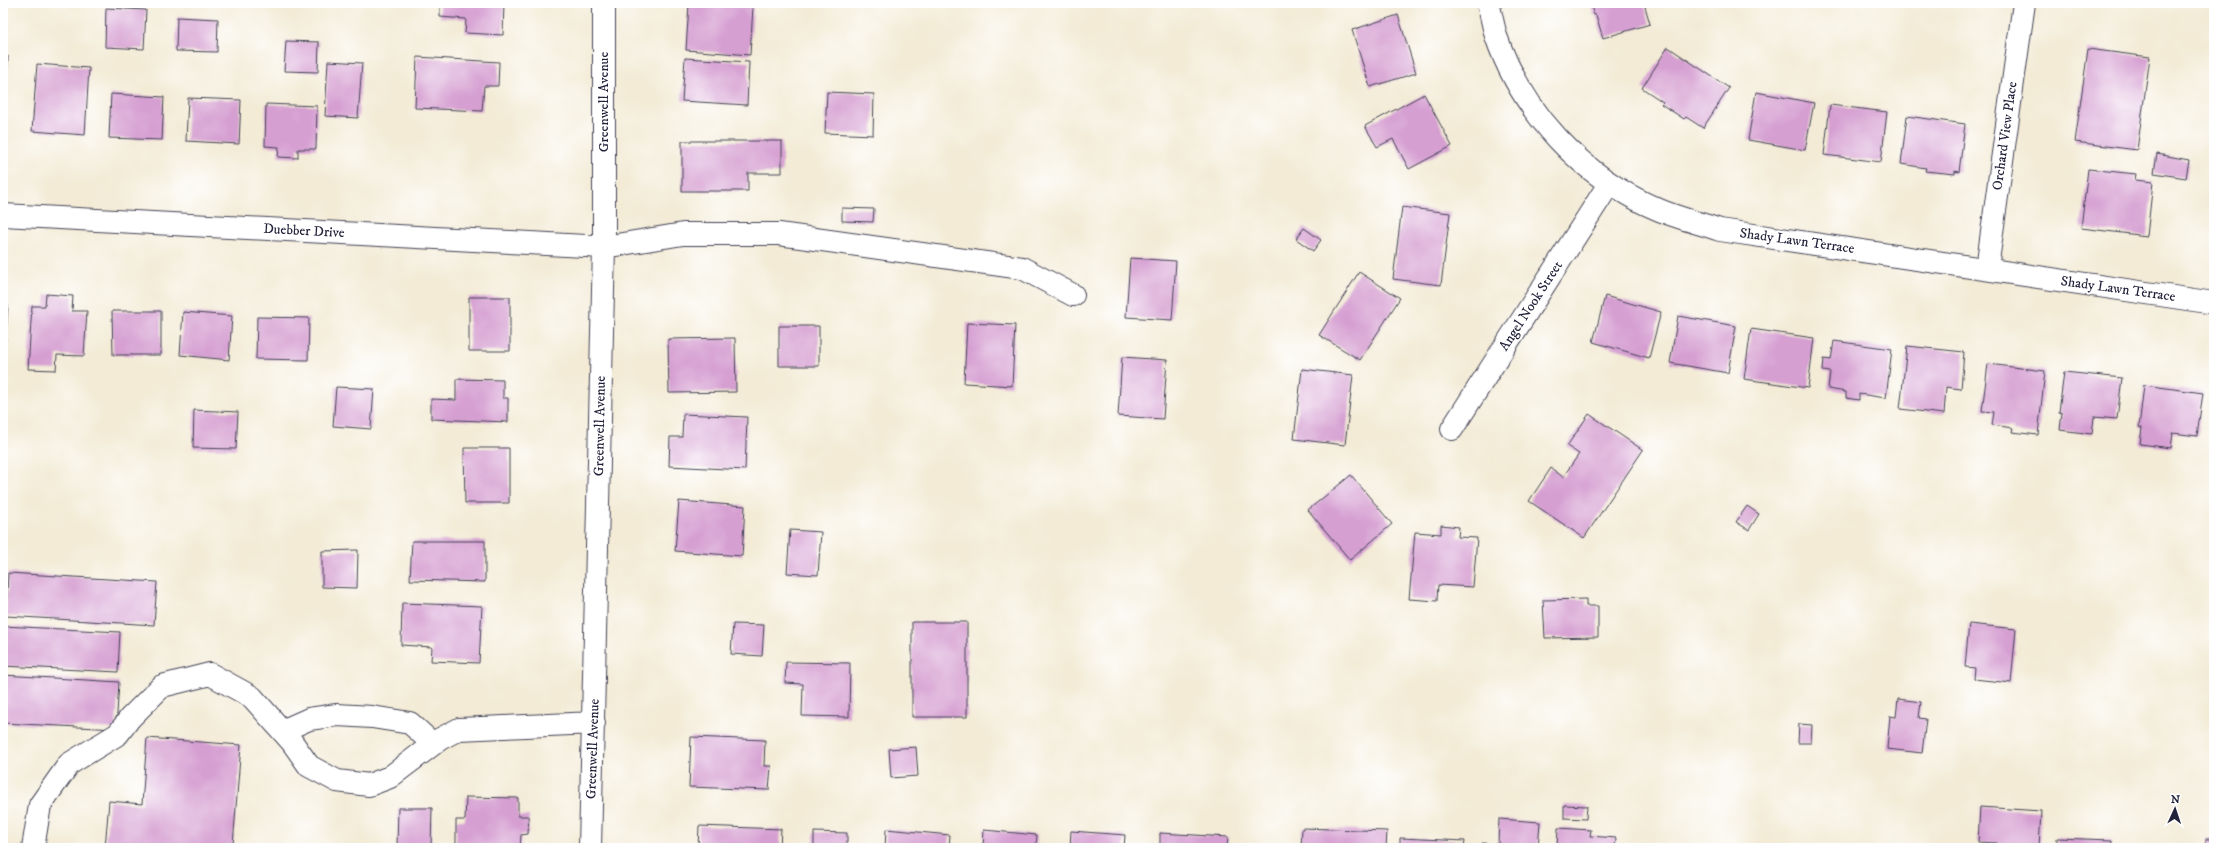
<svg xmlns="http://www.w3.org/2000/svg" width="2217" height="851" viewBox="0 0 2217 851" font-family="'IM FELL DW Pica',serif">
<style>
.building{fill:#d59fd1}
.lines{fill:none;stroke-linecap:round;stroke-linejoin:round}
.minor-casing{stroke:#414052;stroke-width:24}
.minor{stroke:#fff;stroke-width:22}
.labels{text-anchor:middle;dominant-baseline:central;stroke-width:4;stroke-linejoin:round;paint-order:stroke}
.street-label{font-size:14px;fill:#22223b;stroke:#fff}
</style>
<rect width="100%" height="100%" fill="#fff"/>
<filter id="ink" filterUnits="userSpaceOnUse"><feTurbulence type="fractalNoise" baseFrequency=".025" numOctaves="2"/><feDisplacementMap in="SourceGraphic" scale="8" xChannelSelector="R" yChannelSelector="G"/><feConvolveMatrix kernelMatrix="1 2 1 2 8 2 1 2 1" color-interpolation-filters="sRGB"/></filter>
<filter id="wash" filterUnits="userSpaceOnUse"><feTurbulence type="fractalNoise" baseFrequency=".012" numOctaves="4" result="noise"/><feDisplacementMap in="SourceGraphic" scale="16" xChannelSelector="R" yChannelSelector="G"/><feGaussianBlur stdDeviation="0.9" result="paint"/><feColorMatrix in="noise" values="0 0 0 0 0 0 0 0 0 0 0 0 0 0 0 0 0 1.4 0 .05"/><feComposite in="paint" operator="in"/></filter>
<g filter="url(#wash)">
<rect width="100%" height="100%" fill="#f3ebd6"/>
<g id="blocks">
<!-- building -->
<path class="building" d="M440,3H504L503,35L465,33L466,19L440,17Z
M1590,3H1644L1650,24L1603,38L1596,15H1594Z
M689,4L753,7L750,55L686,50Z
M106,8L146,10L144,49L105,47Z
M1398,15L1416,73L1370,87L1352,30Z
M177,17L218,19L217,52L176,51Z
M286,41L319,42L318,72L284,71Z
M1668,47L1729,88L1703,128L1686,117L1684,119L1661,104L1663,102L1642,88Z
M2088,49L2150,57L2137,150L2075,142Z
M3,55L8,56L5,131H3Z
M417,57L499,62L498,86H484L482,111L415,108Z
M685,58L749,62L747,105L682,101Z
M328,61L362,63L358,118L325,116Z
M37,64L89,68L85,135L32,131Z
M827,92L874,94L873,135L825,133Z
M1756,92L1814,103L1805,150L1748,140Z
M111,94L164,97L162,140L109,138Z
M1424,94L1452,146L1409,169L1393,139L1377,147L1365,126Z
M188,98L241,100L239,144L186,141Z
M266,104L317,106L316,149H298V158L278,157L279,147L265,146Z
M1830,105L1887,112L1881,162L1824,155Z
M1907,116L1965,124L1959,172L1955,171V174L1925,171L1926,168L1901,164Z
M682,141H782V173H748V191H682Z
M2157,154L2189,160L2186,178L2154,173Z
M2088,169L2136,174L2135,180L2153,182L2147,236L2081,228Z
M1402,207L1450,213L1441,285L1393,279Z
M842,208L874,209L873,222L842,221Z
M1304,228L1321,240L1313,251L1296,239Z
M1130,258L1176,261L1172,320L1126,317Z
M1359,272L1400,298L1360,360L1319,335Z
M46,294L73,296L72,311H87L84,356L57,355L56,370L28,369L32,306H45Z
M1605,296L1661,312L1649,358L1593,342Z
M469,297H510V351H469Z
M3,305H8L5,351H3Z
M112,311H161V355H113Z
M183,312L232,316L229,360L180,355Z
M1678,316L1736,326L1728,373L1670,363Z
M257,317L309,318L308,360L256,359Z
M967,323L1015,325L1012,386L964,383Z
M779,326H819V366H779Z
M1751,329L1814,338L1808,388L1744,379Z
M735,338L736,392L669,393L668,339Z
M1834,341L1892,349L1886,398L1859,394V400L1846,398V392L1828,389L1830,372L1823,371L1824,359L1831,360Z
M1907,346L1964,352L1961,389L1946,387L1944,414L1900,409Z
M1122,357L1167,360L1163,419L1118,416Z
M1988,364L2045,371L2038,435L2012,432L2013,428L1992,425L1994,412L1982,411Z
M1302,369L1353,375L1345,445L1294,439Z
M2064,372L2122,378L2117,419L2094,417L2092,434L2060,430L2062,413L2059,412Z
M456,379L503,380V398H508V422L431,419V399L456,400Z
M2144,385L2203,393L2197,436L2173,433L2171,448L2140,444L2142,428L2139,427Z
M336,387L374,389L371,429L333,426Z
M194,410L238,412L236,449L193,448Z
M683,414L747,417L745,470L669,466L670,437H682Z
M1589,414L1643,450L1584,538L1529,501L1551,468L1563,477L1579,454L1567,446Z
M464,448H509V503H465Z
M1351,475L1392,524L1350,560L1308,510Z
M679,501L745,506L742,556L675,551Z
M1747,506L1759,514L1749,530L1736,522Z
M1441,525L1459,527L1458,537L1477,538L1473,587L1438,585L1437,601L1409,599L1415,532L1441,534Z
M790,530L821,532L818,575L787,573Z
M412,541H485V582L410,580Z
M358,550L357,588L322,587V551Z
M8,573L157,582L154,625L6,616Z
M1586,599V606H1598V637L1545,638L1543,600Z
M402,603L482,606L479,663L431,661L432,647L401,645Z
M912,622H967V717H912Z
M733,624L764,625L762,656L731,654Z
M1969,624L2016,629L2011,683L1974,679L1975,668L1965,667Z
M3,626L120,632L118,672L3,666Z
M786,662L850,663L849,717L802,716L803,684L785,683Z
M3,675L119,682L116,729L3,723Z
M1898,699L1921,702L1919,718L1926,719L1922,753L1887,749L1890,716L1896,717Z
M1799,724L1812,725L1811,743H1798Z
M691,737L765,740L764,766H771L769,790L689,787Z
M147,738L241,745L233,845L248,848H105L109,801L142,804Z
M916,747L918,776L891,778L889,749Z
M466,797L518,798V816H529L528,834L521,835L520,848H456V820H465Z
M1564,805L1587,806L1586,819L1564,818Z
M1980,807L2041,811L2039,848H1995L1996,843L1978,842Z
M398,808H432L431,848H397Z
M1499,819L1540,822L1538,848H1482V843L1498,844Z
M699,826L781,829L780,848H698Z
M1302,828L1387,831L1386,848H1301Z
M1558,828L1591,830L1590,836L1616,838L1615,848H1557Z
M886,829L950,835L949,848H885Z
M984,830L1037,835L1036,848H983Z
M1071,831L1125,835L1124,848H1070Z
M814,832L847,833V848H814Z
M1160,833L1228,837L1227,848H1160Z
M1400,838L1465,841L1464,848H1400Z
M2057,838L2112,840L2111,848H2057Z
M2206,839H2214V848H2206Z"/>
</g>
</g>
<g filter="url(#ink)">
<use href="#blocks" fill-opacity="0" stroke="#414052" stroke-width="1"/>
<g class="lines">
<!-- minor casing -->
<g class="minor-casing">
<path id="minor" d="M1488,3C1491,14 1493,25 1496,36C1522,112 1582,177 1657,209C1677,218 1700,223 1720,230L2214,303
M3,215L604,247L683,234H779L1022,268L1073,295
M1987,268L2024,3
M1452,429L1609,184
M282,731L309,719L337,715L372,717L410,723L433,744
M33,848L40,805L69,764L118,734L130,718L162,686L210,674L252,697L292,742L309,766L337,781L369,785L390,777L440,739L459,729L594,723
M590,848L604,247V3"/>
</g>
<!-- minor -->
<use href="#minor" class="minor"/>
</g>
</g>
<g class="labels">
<!-- street labels -->
<g class="street-label">
<text transform="translate(604 102) rotate(-90)">Greenwell Avenue</text>
<text transform="translate(2005 136) rotate(-82)">Orchard View Place</text>
<text transform="translate(304 231) rotate(3)">Duebber Drive</text>
<text transform="translate(1797 241) rotate(8)">Shady Lawn Terrace</text>
<text transform="translate(2118 289) rotate(8)">Shady Lawn Terrace</text>
<text transform="translate(1531 306) rotate(-57)">Angel Nook Street</text>
<text transform="translate(600 426) rotate(-89)">Greenwell Avenue</text>
<text transform="translate(593 749) rotate(-88)">Greenwell Avenue</text>
</g>
</g>
<!-- margin -->
<rect width="2217" height="851" fill="none" stroke="#fff" stroke-width="16"/>
<!-- north arrow -->
<g transform="translate(2175 809) rotate(3)" stroke="#ffffff" stroke-width="3" paint-order="stroke">
<path d="M0-3L7 15L0 10L-7 15Z" fill="#22223b"/>
<text y="-6" font-size="11" font-weight="bold" text-anchor="middle" fill="#22223b">N</text>
</g>
</svg>
